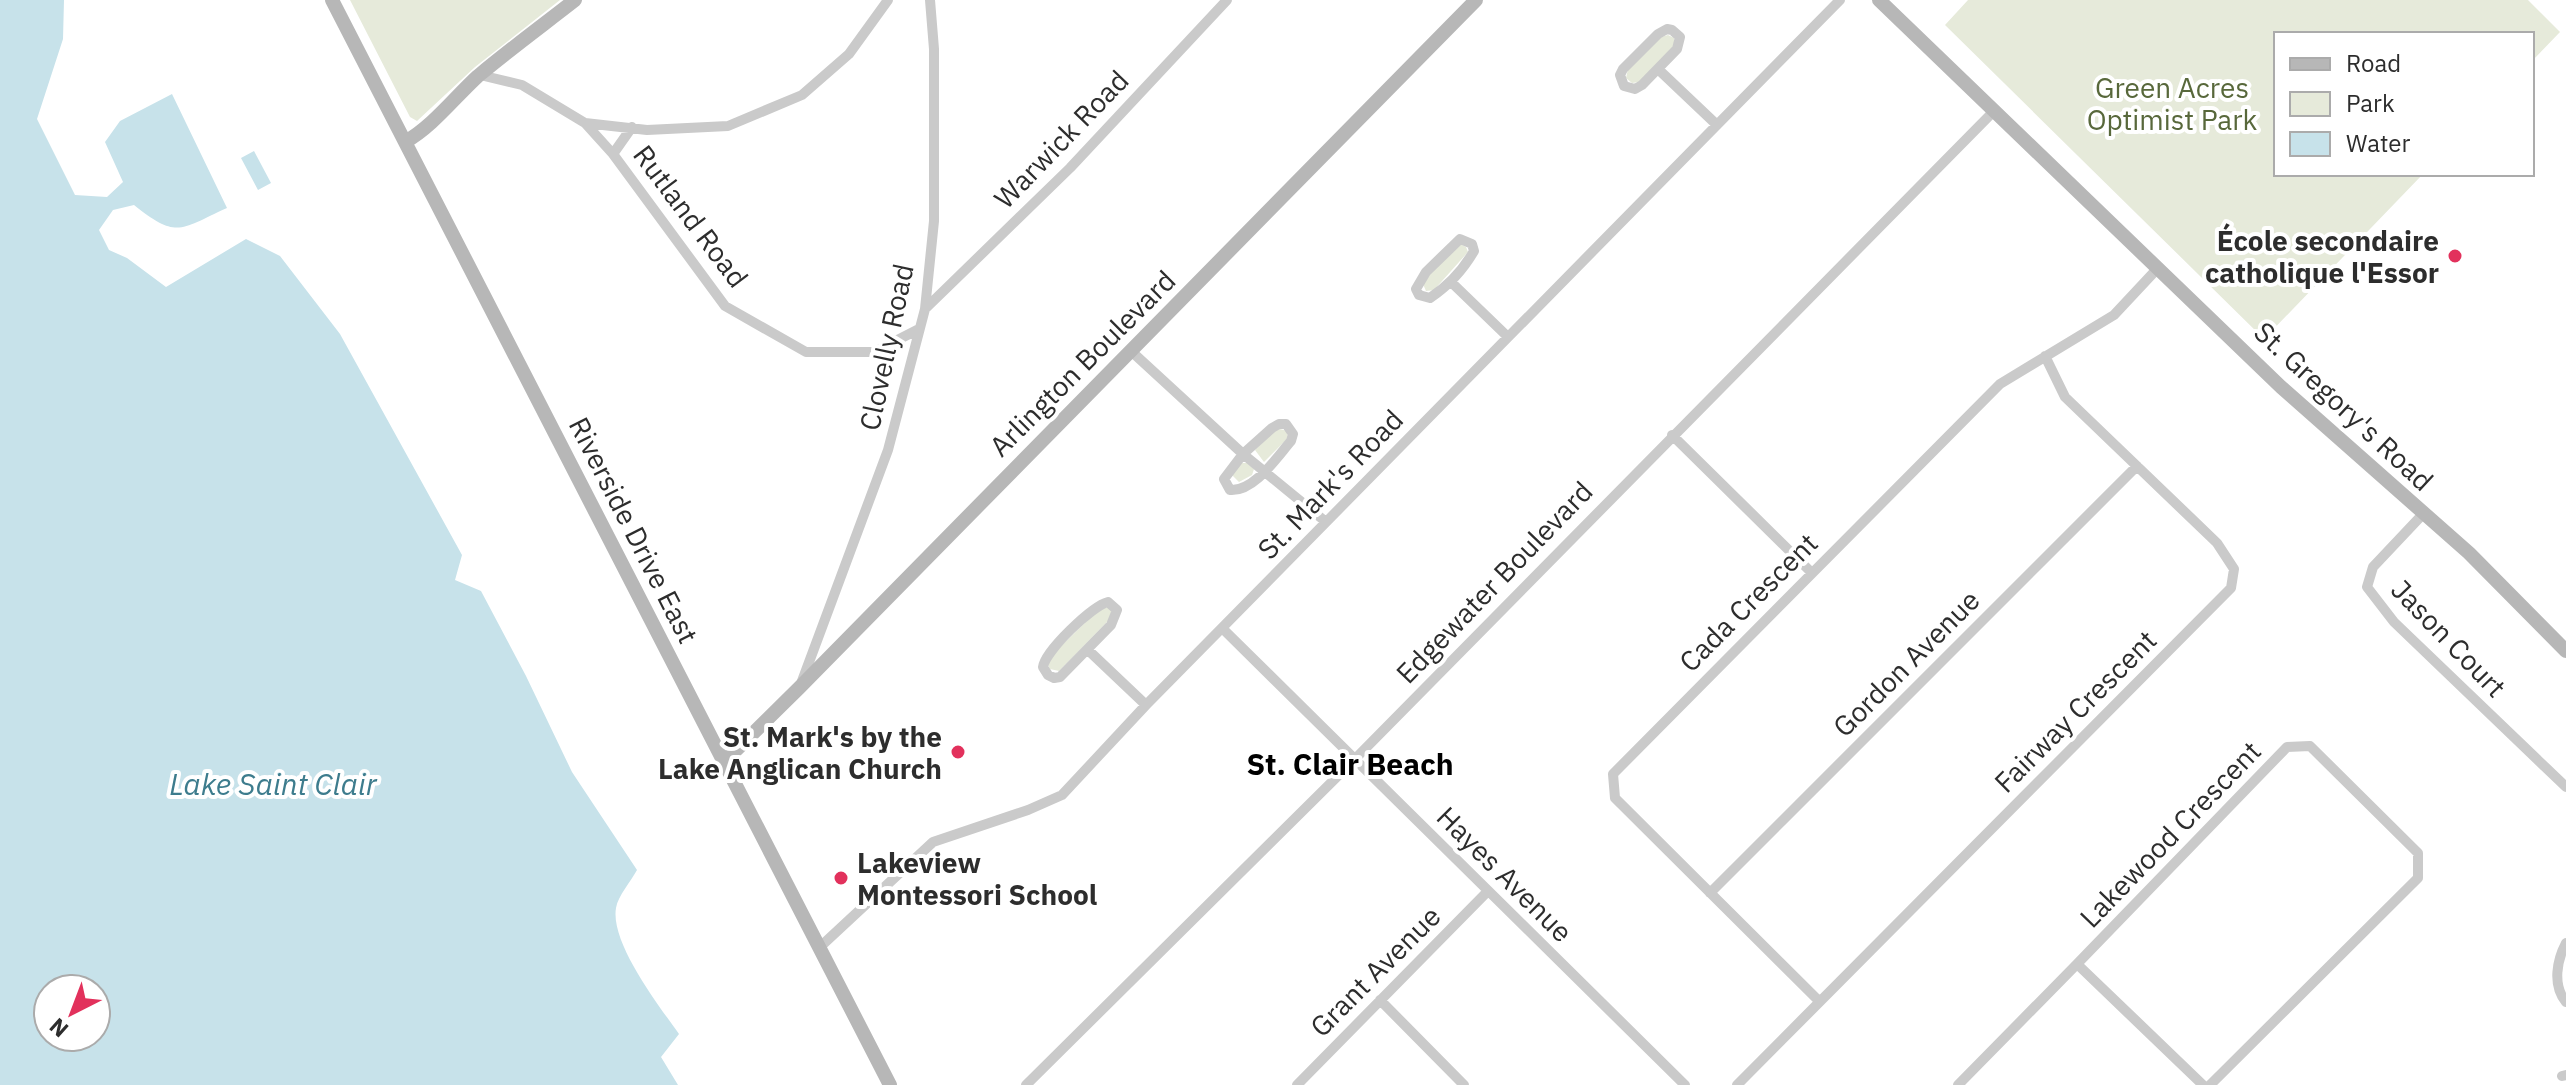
<svg xmlns="http://www.w3.org/2000/svg" width="2566" height="1085" viewBox="0 0 2566 1085" font-family="'IBM Plex Sans',sans-serif">
<style>
.green{fill:#e6eada}
.water{fill:#c7e2ea;fill-rule:evenodd}
.lines{fill:none;stroke-linecap:round;stroke-linejoin:round}
.street{stroke:#cacaca;stroke-width:10}
.secondary{stroke:#b7b7b7;stroke-width:14}
.poi-dot{fill:#e2315c;stroke:#fff;stroke-width:3}
.labels{text-anchor:middle;dominant-baseline:central;stroke-width:8;stroke-linejoin:round;paint-order:stroke}
.park-label{font-size:28px;fill:#58683b;stroke:#fff}
.street-label{font-size:28px;fill:#2d2d2d;stroke:#fff}
.poi-label{font-size:28px;font-weight:bold;fill:#2d2d2d;stroke:#fff;text-anchor:end}
.neighbourhood-label{font-size:30px;font-weight:bold;fill:#000;stroke:#fff}
.water-label{font-size:30px;font-style:italic;fill:#3d7c8d;stroke:#fff}
</style>
<rect width="100%" height="100%" fill="#fff"/>
<!-- green -->
<path class="green" d="M350,0H560L475,67L417,121L410,117Z
M1968,0H2528L2560,32L2532,61V34H2276V174H2423L2264,339L1945,25Z
M1668,35L1674,38L1675,45L1639,82L1632,83L1626,78L1628,69L1661,37Z
M1460,244L1466,247L1468,252L1434,290L1426,291L1423,284L1424,278Z
M1280,429L1287,431L1288,438L1264,462L1255,450L1273,431Z
M1240,463H1247L1254,469L1252,475L1239,482L1232,475Z
M1108,607L1111,609V618L1059,671L1050,669L1048,665L1050,657L1098,610Z"/>
<!-- water -->
<path class="water" d="M0,0H64L63,39L37,119L75,195L107,197L123,182L105,142L120,121L172,94L227,208C180,229 178,240 134,205L113,210L99,230L109,250L127,258L166,287L246,239L280,256L340,334L462,555L455,580L481,591L526,676L572,772L637,870C631,881 618,896 616,908C610,943 660,1007 679,1034L661,1057L678,1085H0ZM48,989H96V1037H48Z
M254,151L271,183L258,190L241,158Z"/>
<g class="lines">
<!-- street -->
<path class="street" d="M1667,29L1672,30L1680,37L1677,49L1642,85L1635,89L1624,86L1620,75L1623,69L1658,34Z
M1659,70L1717,125
M480,75L522,85L585,123L613,154L725,306L806,352H874L919,329
M585,123L647,130L728,126L802,95L849,54L888,0
M613,154L632,127
M1460,239L1472,244L1474,251C1463,270 1448,286 1430,298L1419,295L1416,289L1426,272Z
M1451,282L1508,337
M925,309L1070,168L1227,0
M1131,351L1243,454L1326,522
M1279,424H1286L1293,434L1291,441C1277,457 1254,492 1230,490L1224,479L1243,454L1272,428Z
M1672,435L1811,572
M2423,514L2373,567L2367,587L2394,622L2566,787
M1108,602L1117,610L1111,625L1060,677L1054,678L1048,675L1043,667C1045,651 1092,606 1108,602Z
M1223,629L1685,1085
M1088,650L1146,705
M802,681L888,450L925,309L934,221V49L930,0
M1710,893L2137,466
M2566,943C2557,960 2552,985 2566,1002
M820,947L933,842L1028,810L1062,795L1146,705L1840,0
M2077,964L2287,747L2310,746L2418,853V878L2210,1085
M1380,1000L1464,1085
M1819,1001L1615,798L1613,774L2000,384L2114,315L2157,269
M2562,1076L2566,1075
M1026,1085L1355,759L1994,111
M1297,1085L1488,891
M1737,1085L2231,588L2234,569L2217,543L2065,397L2045,356
M1958,1085L2077,964L2203,1085"/>
<!-- secondary -->
<path class="secondary" d="M332,0L890,1085
M1879,0L2281,387L2469,553L2566,651
M405,142C433,126 454,98 478,76C509,50 543,25 575,0
M724,762L799,688L1476,0"/>
</g>
<!-- markers -->
<g class="poi-dot">
<circle cx="2455" cy="256" r="8"/>
<circle cx="958" cy="752" r="8"/>
<circle cx="841" cy="878" r="8"/>
</g>
<g class="labels">
<!-- park labels -->
<g class="park-label">
<text x="2172" y="87">Green Acres<tspan x="2172" dy="32">Optimist Park</tspan></text>
</g>
<!-- street labels -->
<g class="street-label">
<text transform="translate(1061 139) rotate(-46)">Warwick Road</text>
<text transform="translate(691 216) rotate(53)">Rutland Road</text>
<text transform="translate(886 347) rotate(-78)">Clovelly Road</text>
<text transform="translate(1082 363) rotate(-45)">Arlington Boulevard</text>
<text transform="translate(2344 406) rotate(43)">St. Gregory's Road</text>
<text transform="translate(1330 484) rotate(-46)">St. Mark's Road</text>
<text transform="translate(634 530) rotate(63)">Riverside Drive East</text>
<text transform="translate(1494 582) rotate(-46)">Edgewater Boulevard</text>
<text transform="translate(1748 602) rotate(-45)">Cada Crescent</text>
<text transform="translate(2449 638) rotate(46)">Jason Court</text>
<text transform="translate(1906 663) rotate(-45)">Gordon Avenue</text>
<text transform="translate(2075 711) rotate(-45)">Fairway Crescent</text>
<text transform="translate(2170 834) rotate(-46)">Lakewood Crescent</text>
<text transform="translate(1505 874) rotate(45)">Hayes Avenue</text>
<text transform="translate(1375 971) rotate(-45)">Grant Avenue</text>
</g>
<!-- poi labels -->
<g class="poi-label">
<text x="2439" y="240">École secondaire<tspan x="2439" dy="32">catholique l'Essor</tspan></text>
<text x="942" y="736">St. Mark's by the<tspan x="942" dy="32">Lake Anglican Church</tspan></text>
<text x="857" y="862" text-anchor="start">Lakeview<tspan x="857" dy="32">Montessori School</tspan></text>
</g>
<!-- neighbourhood labels -->
<g class="neighbourhood-label">
<text x="1350" y="763">St. Clair Beach</text>
</g>
<!-- water labels -->
<g class="water-label">
<text x="273" y="783">Lake Saint Clair</text>
</g>
</g>
<!-- legend -->
<rect x="2274" y="32" width="260" height="144" fill="#ffffff" stroke="#ababab" stroke-width="2"/>
<rect x="2290" y="58" width="40" height="12" fill="#b7b7b7" stroke="#ababab" stroke-width="2"/>
<text x="2346" y="72" font-size="24" fill="#2d2d2d">Road</text>
<rect x="2290" y="92" width="40" height="24" fill="#e6eada" stroke="#ababab" stroke-width="2"/>
<text x="2346" y="112" font-size="24" fill="#2d2d2d">Park</text>
<rect x="2290" y="132" width="40" height="24" fill="#c7e2ea" stroke="#ababab" stroke-width="2"/>
<text x="2346" y="152" font-size="24" fill="#2d2d2d">Water</text>
<!-- north arrow -->
<g transform="translate(72 1013) rotate(222)"><circle r="38" fill="#ffffff" stroke="#ababab" stroke-width="2"/>
<path d="M0-6L14 30L0 20L-14 30Z" fill="#e2315c"/>
<text y="-12" font-size="22" font-weight="bold" text-anchor="middle" fill="#2d2d2d">N</text>
</g>
</svg>
